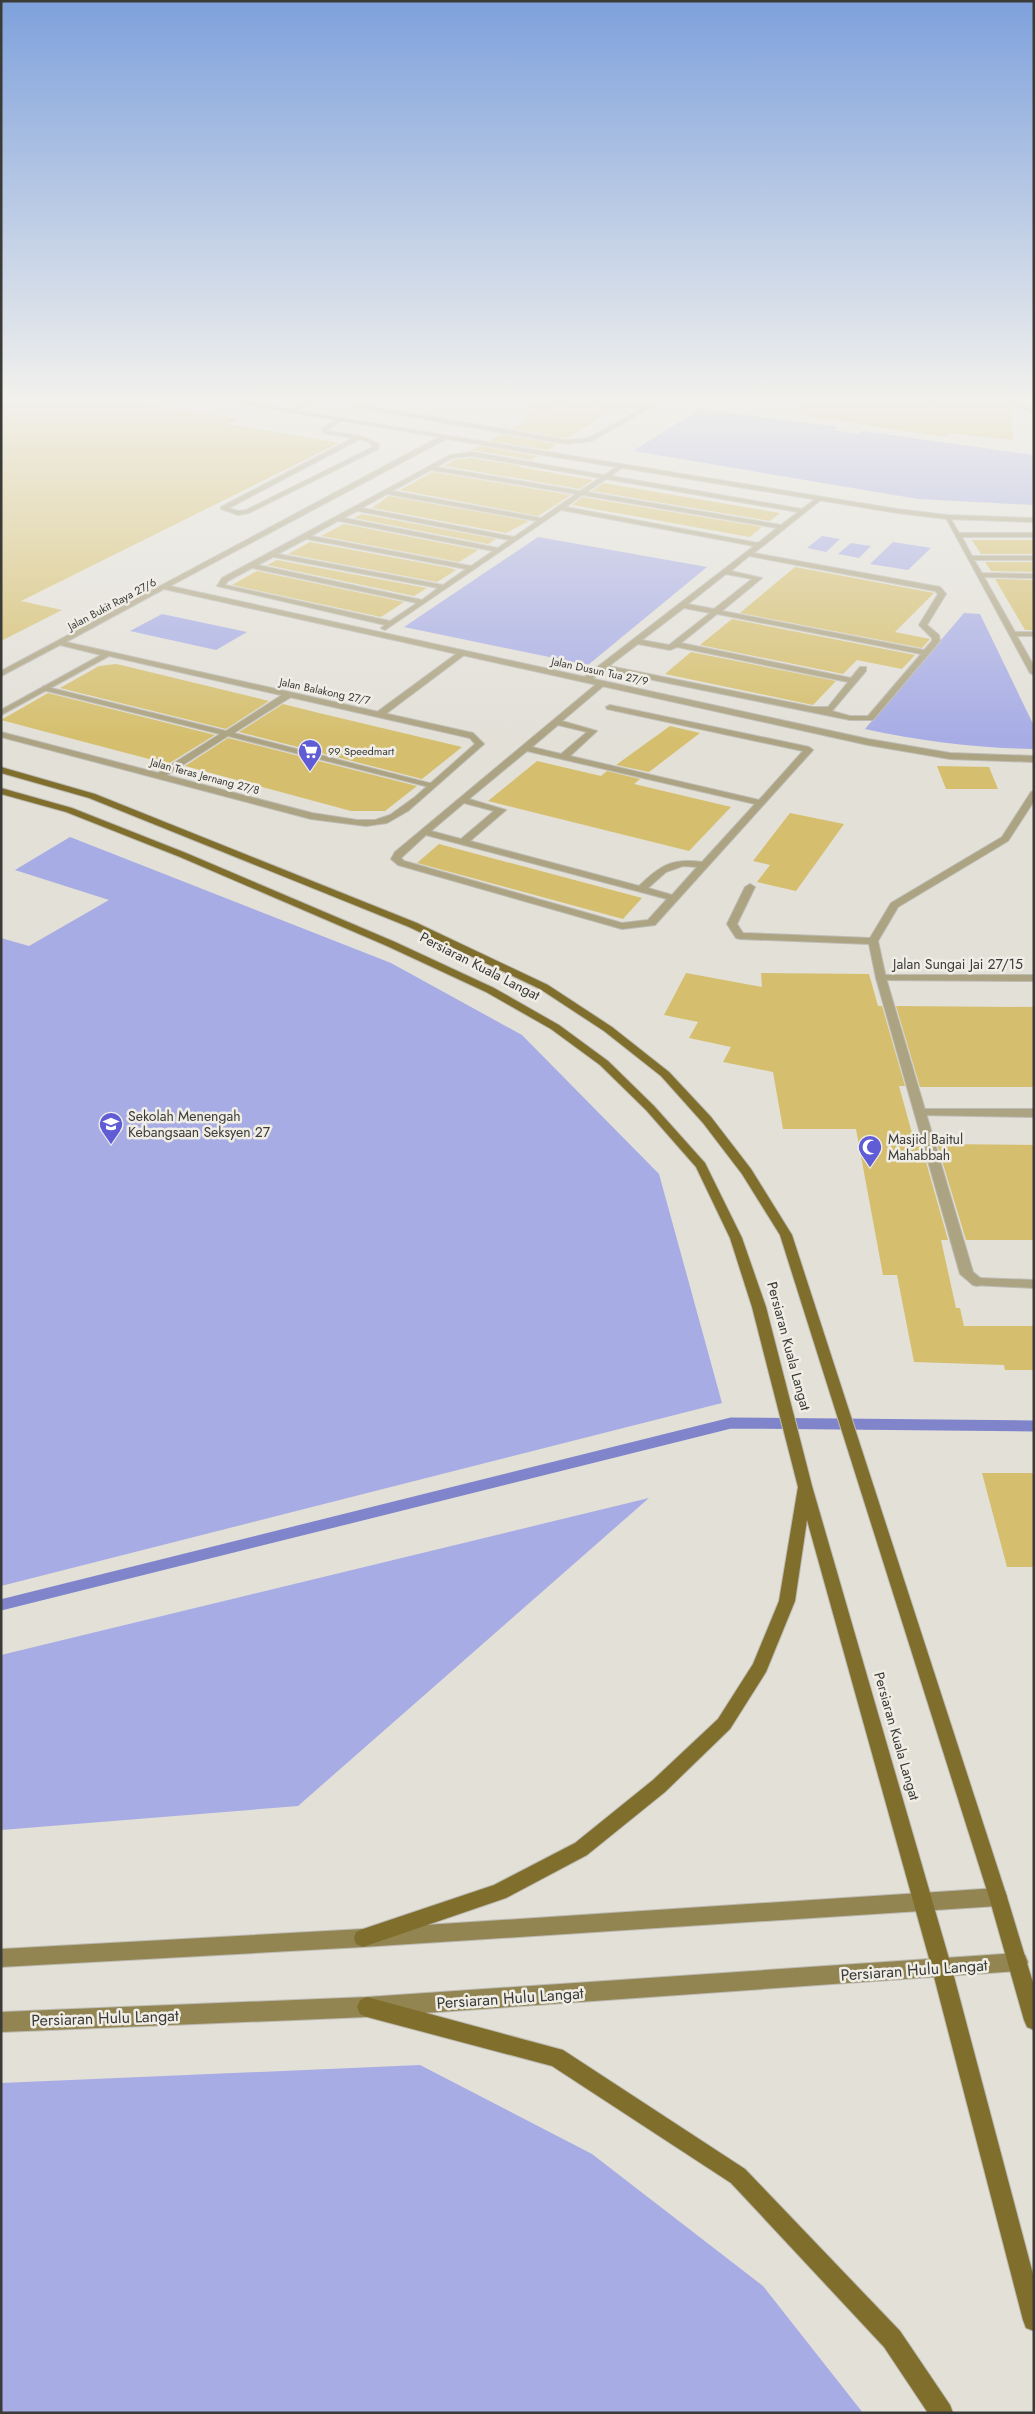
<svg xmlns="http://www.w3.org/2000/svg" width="1035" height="2414" viewBox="0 0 1035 2414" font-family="Jost,sans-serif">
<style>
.green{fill:#a7ace5}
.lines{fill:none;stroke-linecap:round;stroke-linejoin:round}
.stream{stroke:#8085cb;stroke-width:11}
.building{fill:#d5bf6e}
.service-casing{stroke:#bdbbb4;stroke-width:2}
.minor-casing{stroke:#bdbbb4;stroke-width:2}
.secondary-casing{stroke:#bdbbb4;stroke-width:2}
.primary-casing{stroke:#bdbbb4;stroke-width:2}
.service{fill:#aca382;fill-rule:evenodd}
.minor{fill:#aca382;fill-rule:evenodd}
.secondary{fill:#928552;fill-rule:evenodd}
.primary{fill:#806f2c;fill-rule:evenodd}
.labels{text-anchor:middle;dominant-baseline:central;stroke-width:5;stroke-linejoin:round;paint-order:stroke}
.far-street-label{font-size:11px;fill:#3a3a36;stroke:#efede5}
.far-poi-label{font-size:11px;fill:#3a3a36;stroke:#efede5;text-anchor:start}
.street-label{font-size:14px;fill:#3a3a36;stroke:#efede5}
.poi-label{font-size:14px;fill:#3a3a36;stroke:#efede5;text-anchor:start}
.near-street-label{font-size:16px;fill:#3a3a36;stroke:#efede5}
</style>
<rect width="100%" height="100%" fill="#e2e0d7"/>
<!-- green -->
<path class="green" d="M700,409L838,427L834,430L858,434L862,431L1034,455V505L918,499L633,451Z
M822,536L840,539L826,552L807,548Z
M538,537L707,567L588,665L404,627Z
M893,542L931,548L908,570L870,564Z
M851,543L871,546L859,558L838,554Z
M964,613L980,614L1034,726V749C976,748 921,741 865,729Z
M162,614L247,632L216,650L130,631Z
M70,837L391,963L522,1035L659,1174L722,1403L1,1586V938L29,946L109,900L15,870Z
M649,1498L298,1806L1,1830V1655Z
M420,2065L592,2154L763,2286L863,2413H1V2083Z"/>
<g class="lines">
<!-- stream -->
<path class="stream" d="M1,1605L731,1423L1034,1426"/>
</g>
<!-- building -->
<path class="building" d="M15,401H127L240,419L228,424L339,443L21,601L62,610L1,641V406Z
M527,401H552L538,410L545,413L564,401H587L589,403L618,407L567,438L512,429L526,421Z
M801,401H926L931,405L937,401H1006L1011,404L1013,440L950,433L945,437L800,415Z
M501,434L557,444L548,450L490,441Z
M479,446L538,456L531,460L472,450Z
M472,458L521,466L519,467L593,480L580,489L444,466L454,460Z
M433,472L571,495L538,516L400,490Z
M603,483L780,513L770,521L592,491Z
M389,496L529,521L506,533L372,508Z
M582,497L762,527L750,537L572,505Z
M362,514L496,539L488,544L354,518Z
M344,524L478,550L459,562L321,536Z
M972,540H1034V554H981Z
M310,542L450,568L456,570L437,582L288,554Z
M277,560L427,588L414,596L267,565Z
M985,562H1034V572L991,571Z
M795,567L934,593L895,632L930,639L922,648L740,613Z
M257,571L404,602L381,617L232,585Z
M995,579L1034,580V630H1025Z
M732,619L915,655L902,669L857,660L843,674L700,645Z
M691,652L836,681L813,705L665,674Z
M116,664L125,666L269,701L226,729L60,688L99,666Z
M48,693L215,735L168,764L1,720Z
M283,704L319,713L462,747L422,779L239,732Z
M670,726L700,733L649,772L616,765Z
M228,738L417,786L385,811H351L185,766Z
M537,761L601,776L607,771L640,779L634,784L731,807L689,851L488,801Z
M937,766L989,767L998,789H946Z
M790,813L844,824L796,891L757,882L770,865L753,861Z
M439,844L642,898L623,919L417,863Z
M686,973L762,987L761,973L869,974L878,1006H882L905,1086H899L913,1137H917L919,1144H921L948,1240H941L956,1308H960L964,1326H1034V1370H1005L1004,1365L914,1362L897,1275H883L856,1129H783L773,1072L723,1062L731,1047L689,1038L698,1022L664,1015Z
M896,1006L1034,1007V1087H920Z
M937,1144L1034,1145V1240H966Z
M982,1473H1034V1567H1007Z"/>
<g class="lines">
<!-- service casing -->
<g class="service-casing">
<path id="service" d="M354,401H360L356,404L567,440L589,438L641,409L589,401L646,406L655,401H662L592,441L567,444L349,406Z
M555,401H562L545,411L540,410Z
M928,401H935L932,403Z
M338,418L343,419L327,431L361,436L379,444L378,449L249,513L238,515L221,509V507L353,438L323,433L322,429ZM360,439L370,443L373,447L246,510L238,511L229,508Z
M472,452L604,475L621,464L623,467L611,476L802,509L818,497H822V499L754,553L940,587L946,594L927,625L939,635L940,641L873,720H850L604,670L589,682H583V678L754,546L561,510L385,630L381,628L385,625L217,586L222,578L450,455ZM472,456L600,478L580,491L436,467L453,458ZM431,470L576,494L541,518L392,491ZM606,479L798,512L781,525L587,492ZM387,494L537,521L514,537L362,508ZM582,495L777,528L758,543L566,507ZM357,511H358L509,540L498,548L344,518ZM338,521H339L493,551L471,566L311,536ZM306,539H307L466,569L443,585L278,554ZM749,556L935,591L938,594L919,625L932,638V641L924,650L722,611L762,578L731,571ZM273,557H274L438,588L422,600L258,565ZM252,568L417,603L390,621L225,585L228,581ZM726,574L752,579L714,609L688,604ZM684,608L710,613L669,645L642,640ZM717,614L921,654L868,716H850L832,711L866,671V667H860L851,678L681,643ZM638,644L670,650L677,647L848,682L828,707H813L609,666Z
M945,516H949L959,533H1034V537H962L972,556H1034V560H974L982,573L1034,574V578L984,577L1015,632H1034V636H1017L1034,666V675L1030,673Z
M460,651L467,653L383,716H377V712Z
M600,681L607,683L562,721L597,731L570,756L759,800L803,751L607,709L606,707L610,705L809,747L813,750L655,925L622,929L398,865L391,859L395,852ZM558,725L587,732L561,754L532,747ZM527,751L755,804L702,862C671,858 660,866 639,886L470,841L506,810L469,799ZM464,803L494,811L461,839L431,831ZM426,835L460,844L667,899L648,920L622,923L404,861L401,858ZM683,866L697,867L672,895L648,888L666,872Z
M43,686L226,731L285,693H291V697L234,733L437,785L433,788L228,736L164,777H158V773L220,734L43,690Z
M1034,791V801L1008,841L898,907L878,941L886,978L973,1272L985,1282L978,1286L973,1285L960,1274L876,978L869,944L740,939L736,938L727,924L745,887L750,884L755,887L737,924L743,933L870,938L891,903L1002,837L1031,792Z"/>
</g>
<!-- minor casing -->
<g class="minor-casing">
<path id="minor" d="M225,401C246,399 267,407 288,409C298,410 307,401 318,401L297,411L897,509L947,515L1034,518V522L947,519L897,513L446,439L170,586L868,739L950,753L1034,756V762L950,759L868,745L164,589L66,642L473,733L484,744L408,811L387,823L366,826L311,819L1,737V732L312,813L357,820H375L390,815L415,797L475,744L470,738L109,656L1,715V710L101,655L60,645L1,676V671L439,437Z
M1008,401H1015L1034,410V414Z
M881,975H1034V981L877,980L876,978Z
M921,1109H1034V1117L917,1115L915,1113L917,1111Z
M978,1278L1034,1280V1288L973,1285L971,1282L973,1279Z"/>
</g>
<!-- secondary casing -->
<g class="secondary-casing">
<path id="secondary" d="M998,1888L1005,1891L1007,1897L1005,1903L998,1906L363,1947L1,1967V1949L363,1929Z
M1018,1953L1025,1955L1028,1962L1025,1969L1018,1971L367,2017L1,2032V2012L367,1997Z"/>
</g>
<!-- primary casing -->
<g class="primary-casing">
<path id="primary" d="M1,767L95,794L417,923L548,985L612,1027L669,1072L711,1117L751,1169L792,1235L1007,1897L1034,1986V2030L1027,2027L1024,2020L989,1897L780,1235L742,1174L703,1123L661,1076L604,1031L540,989L409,927L89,798L1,773Z
M1,788L72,808L186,853L395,942L494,988L559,1025L608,1061L654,1106L705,1163L742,1238L766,1307L812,1486L952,1969L1034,2278V2331L1026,2328L1023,2320L932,1969L807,1520L795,1601L766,1672L730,1729L665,1792L587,1855L506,1898L363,1947L356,1944L354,1938L356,1932L363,1929L494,1885L575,1843L653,1780L718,1719L753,1664L779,1601L798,1487L752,1307L730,1238L696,1167L646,1110L600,1065L551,1029L486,992L387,946L180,857L66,812L1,794Z
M367,1997L563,2050L745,2169L900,2331L950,2405L953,2413H928L884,2347L731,2183L552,2066L367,2017L360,2014L357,2007L360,2000Z"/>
</g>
<!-- service -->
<use href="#service" class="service"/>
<!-- minor -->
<use href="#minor" class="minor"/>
<!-- secondary -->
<use href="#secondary" class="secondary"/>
<!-- primary -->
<use href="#primary" class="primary"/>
</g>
<!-- sky -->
<linearGradient id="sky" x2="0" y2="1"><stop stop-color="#7ea1dc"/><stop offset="0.54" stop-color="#f2f1ed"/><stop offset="1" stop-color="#f2f1ed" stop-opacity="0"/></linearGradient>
<rect width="1035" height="739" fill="url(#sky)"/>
<!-- icons -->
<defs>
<g id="supermarket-pin" transform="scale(1.25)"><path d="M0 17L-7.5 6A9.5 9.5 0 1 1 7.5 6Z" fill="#605cd5" stroke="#efede5"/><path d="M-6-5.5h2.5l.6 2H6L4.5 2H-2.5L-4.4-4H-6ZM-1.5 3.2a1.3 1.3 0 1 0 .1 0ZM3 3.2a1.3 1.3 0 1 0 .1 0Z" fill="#fff"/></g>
<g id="school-pin" transform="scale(1.25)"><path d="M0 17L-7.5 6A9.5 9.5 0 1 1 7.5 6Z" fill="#605cd5" stroke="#efede5"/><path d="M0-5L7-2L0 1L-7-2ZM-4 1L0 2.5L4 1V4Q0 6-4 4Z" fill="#fff"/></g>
<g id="mosque-pin" transform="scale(1.25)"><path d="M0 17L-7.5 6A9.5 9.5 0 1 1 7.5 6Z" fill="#605cd5" stroke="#efede5"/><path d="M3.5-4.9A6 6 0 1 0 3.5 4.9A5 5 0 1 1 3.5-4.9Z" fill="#fff"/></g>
</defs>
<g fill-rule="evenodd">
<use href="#supermarket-pin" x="310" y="751"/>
<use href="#school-pin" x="111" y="1124"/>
<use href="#mosque-pin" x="870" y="1147"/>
</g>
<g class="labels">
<!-- far-street labels -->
<g class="far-street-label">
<text transform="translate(112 604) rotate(-28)">Jalan Bukit Raya 27/6</text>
<text transform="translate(600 671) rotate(12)">Jalan Dusun Tua 27/9</text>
<text transform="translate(325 691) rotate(12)">Jalan Balakong 27/7</text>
<text transform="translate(205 776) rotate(15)">Jalan Teras Jernang 27/8</text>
</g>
<!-- far-poi labels -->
<g class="far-poi-label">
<text x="328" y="751">99 Speedmart</text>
</g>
<!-- street labels -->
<g class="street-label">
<text x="958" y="964">Jalan Sungai Jai 27/15</text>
<text transform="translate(480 966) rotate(27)">Persiaran Kuala Langat</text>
<text transform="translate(789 1346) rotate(75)">Persiaran Kuala Langat</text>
<text transform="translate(897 1736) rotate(74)">Persiaran Kuala Langat</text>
</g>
<!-- poi labels -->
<g class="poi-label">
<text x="128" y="1116">Sekolah Menengah<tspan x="128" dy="16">Kebangsaan Seksyen 27</tspan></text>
<text x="888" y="1139">Masjid Baitul<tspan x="888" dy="16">Mahabbah</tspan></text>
</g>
<!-- near-street labels -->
<g class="near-street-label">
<text transform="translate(914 1970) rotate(-4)">Persiaran Hulu Langat</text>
<text transform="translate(510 1998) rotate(-4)">Persiaran Hulu Langat</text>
<text transform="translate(105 2018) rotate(-2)">Persiaran Hulu Langat</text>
</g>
</g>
<!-- border -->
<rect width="1035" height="2414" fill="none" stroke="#3a3a36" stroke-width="5"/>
</svg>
